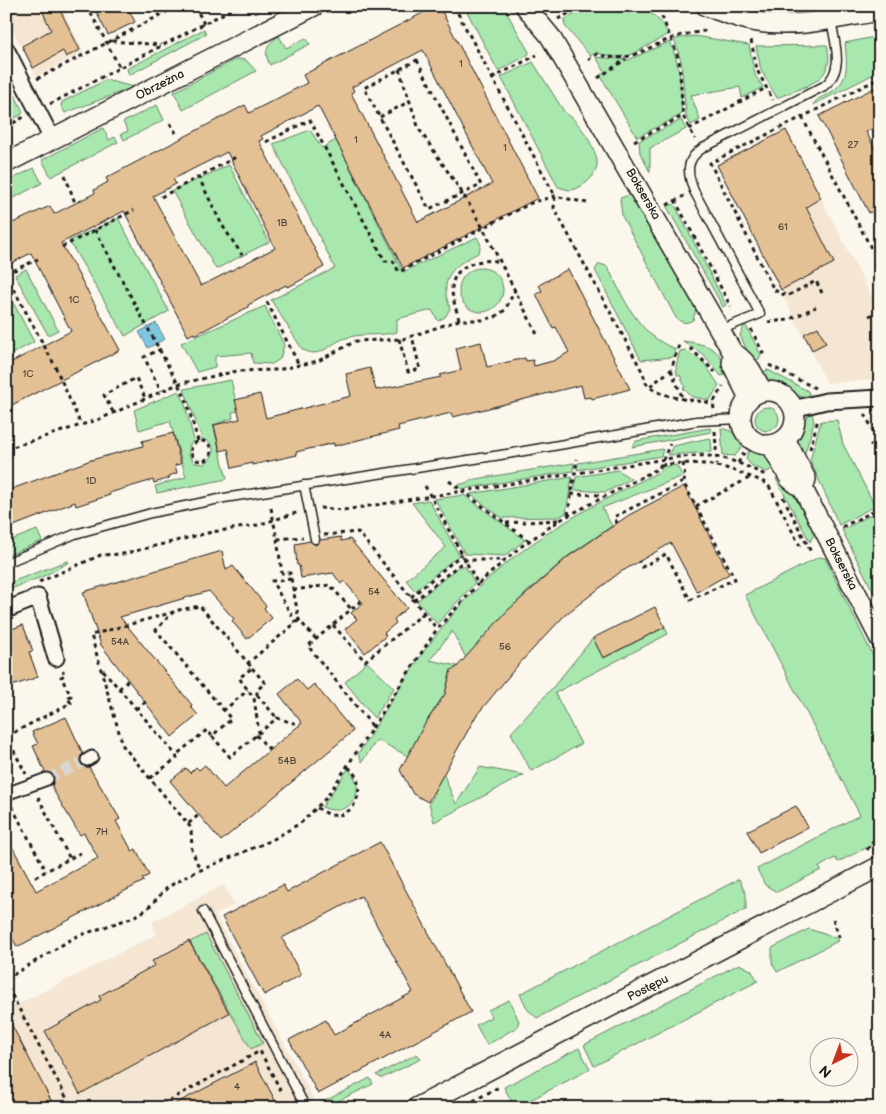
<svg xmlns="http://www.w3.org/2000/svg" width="886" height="1114" viewBox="0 0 886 1114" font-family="'Balsamiq Sans',sans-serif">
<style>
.built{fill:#f4e6d2}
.green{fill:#a8e7ae;stroke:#628265}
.water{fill:#7ec6df;stroke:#578291}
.building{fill:#e4c095;stroke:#1c1c1c;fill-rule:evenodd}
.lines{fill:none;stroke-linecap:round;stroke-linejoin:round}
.pedestrian-tunnel{stroke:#dad6cd;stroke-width:11;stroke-dasharray:11 5.5;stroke-linecap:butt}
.service-casing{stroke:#1c1c1c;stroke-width:11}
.pedestrian-casing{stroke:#1c1c1c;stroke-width:15}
.minor-casing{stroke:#1c1c1c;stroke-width:19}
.tertiary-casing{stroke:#1c1c1c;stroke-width:22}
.path{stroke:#1c1c1c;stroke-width:3;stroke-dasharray:4 4;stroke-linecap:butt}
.service{stroke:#fbf7ec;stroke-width:8}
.pedestrian{stroke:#fbf7ec;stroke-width:11}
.minor{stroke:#fbf7ec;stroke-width:15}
.tertiary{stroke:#fbf7ec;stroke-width:19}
.labels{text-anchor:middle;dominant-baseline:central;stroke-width:4;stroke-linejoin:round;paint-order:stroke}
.number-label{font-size:10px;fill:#4e453a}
.street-label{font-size:12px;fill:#1c1c1c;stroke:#fbf7ec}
</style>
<rect width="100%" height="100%" fill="#fbf7ec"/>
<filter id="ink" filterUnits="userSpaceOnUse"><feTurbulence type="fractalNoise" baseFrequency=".02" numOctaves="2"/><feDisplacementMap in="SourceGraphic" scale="10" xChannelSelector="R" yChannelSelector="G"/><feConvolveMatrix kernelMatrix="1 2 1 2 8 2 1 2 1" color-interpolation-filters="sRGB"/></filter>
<g filter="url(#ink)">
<!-- built -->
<path class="built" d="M26,6H60L84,52L36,76L6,17V7L20,9Z
M786,130L880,313V379L827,383L717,165Z
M224,885L234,905L215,915L315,1101L301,1108H6V1007L13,1004L14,1006L17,1005L157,934L152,922Z"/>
<!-- green -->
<path class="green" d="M464,6H503L529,52L528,55L498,71Z
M589,6C625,6 650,0 669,34L627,57H613L596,53L590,56L565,26L564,20Z
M204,29L206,34L129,75L127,69Z
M279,36L286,48L306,38L310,44L270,65C263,52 267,44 279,36Z
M695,36L749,45L755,75L763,87L742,98L740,87L691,95L700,120L691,125L686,116L681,61L674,39Z
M874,37L880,48V71L813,105C816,99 822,97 828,94C850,82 847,65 845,43Z
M669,42C680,60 683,94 681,115L637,137L600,75L605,72L596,57L628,60Z
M827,45C837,82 804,86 777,98L761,70L756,46Z
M236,59L246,60L256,71L183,110L174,92Z
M533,62L565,113C578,119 595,146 597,161C599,174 583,189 570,190C567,190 562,188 558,187L501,77Z
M106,80L134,87L65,113L61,106L62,102Z
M11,94L15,95L23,112L21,115L6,122V96Z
M157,105L164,120L124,140L121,134L128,131L123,122Z
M681,120L686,129L650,148V172L640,153L639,141Z
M103,128L109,140L115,137L118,142L51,177L42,160Z
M310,130L322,148L336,140L403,272L477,237L481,245L478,253C461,262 444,271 446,293C446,298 449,303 450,309L445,317L438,321L432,310L397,319V332C379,337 361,332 343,339C328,345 319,360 302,349L271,300L335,268L273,144Z
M229,165L269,242L216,269L172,191Z
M34,168L42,183L6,202V182Z
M629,195L633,198L696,309L693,320C686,324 682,323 676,318L622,216L620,198Z
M673,204L676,207L726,305L723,307L667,207Z
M118,218L169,311L125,336L69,241Z
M599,264L607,266C625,300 637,334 675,349L673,357L641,360L595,270Z
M459 290a22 22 0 1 1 44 0a22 22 0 1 1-44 0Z
M26,269L58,330L48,335L15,275Z
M6,289L34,342L6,357Z
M265,306L284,345L280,359L272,364L253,363L251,353L215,356V367L197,372L181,343Z
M745,324L761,355L759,359L752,362L740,335Z
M683,341C712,345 717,348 731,373L721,376L705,356Z
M685,350L704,363L719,385L710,400L692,397L683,388L685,387L680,375H677L676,366L680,351Z
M768,370L808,391L810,396C790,398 770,388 757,374Z
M231,380L238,411L232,412L233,418L213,425L227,479L157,493L155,486L186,477L170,421L139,430L134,410L179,391L184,401L194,440L189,446V455L195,463L204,464C216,457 217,443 202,439L184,389Z
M755 419a12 12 0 1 1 24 0a12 12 0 1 1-24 0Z
M812,413L814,422L805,453L799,456C796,440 797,423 812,413Z
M837,420L843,444L875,506L839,525L810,460L821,421Z
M710,428L711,432L632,447L636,441Z
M721,428L731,431L743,442L742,447L735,456L723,455Z
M709,438L711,440L712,452L668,455L673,446Z
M663,449L661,456L577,470L578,463Z
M753,449L766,454L778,466L767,472L752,466L746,459L748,452Z
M574,463L573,471L462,489L457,485L466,483L470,480Z
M676,465L683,476L602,508L612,526L568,556L525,594L466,658L452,631L430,660L461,667L451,671L445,694L428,719L408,756L377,740L362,762L358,754C386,711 411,665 444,625C502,553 579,511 661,471L662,467Z
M618,470L631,479L606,492L574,490L576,477Z
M782,475L814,528V534L810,542L776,479Z
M572,477L566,513L559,517L502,518L470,494Z
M464,495L525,540L505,556L465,554L435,499Z
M429,500L459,555L415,591L406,580L446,547L412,503Z
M878,511L880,515V605L842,530Z
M37,530L42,541L6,556V542Z
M819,557L825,558L880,670V841L838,862L835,858L819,867L821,870L777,892L765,885L757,869L860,815L745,595Z
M67,561L69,562L46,575L6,591V584Z
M459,566H465L475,583L437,624L417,601Z
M665,627L668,634L555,693L581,744L531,771L511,733L554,686L593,638L604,658Z
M367,662L394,688L374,718L345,682Z
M480,767L524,775L434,822L429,803L435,794L433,792L443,773L456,804Z
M348,769C370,789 350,820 322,807Z
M739,879L746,894V909L537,1018L528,1010L520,994Z
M809,929L836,938L838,941L777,972L772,963V948Z
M206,934L263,1043L251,1049L190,942Z
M739,964L751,970L758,981L594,1066L584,1045Z
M509,1000L519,1021L517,1027L487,1045L476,1025L491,1017L488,1010Z
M579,1048L590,1069L515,1108L504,1087Z
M417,1054L421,1059L382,1078L376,1075Z
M370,1078L373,1084L324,1108L321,1103Z"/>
<!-- water -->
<path class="water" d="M156,323L165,339L148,348L139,332Z"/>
<!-- building -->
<path class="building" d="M40,6H58L80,50L66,57L63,51L33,68L22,46L51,30Z
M93,6H127L135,22L108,35Z
M436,6H439L538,198L403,268L318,106L261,136L263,139L259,141L324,267L294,284L287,287L286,285L248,305V307L195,335L194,333L188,336L124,211L61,243L120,350L6,408V365L71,331L31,253L6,266V226L50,206L54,214L95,193L94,190L108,182L106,178L245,105L249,113L307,83L303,75ZM423,50L492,184L418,222L351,93L354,91L352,87ZM227,152L275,248L201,286L153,196L176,184L173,179Z
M880,85V125L866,132L880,158V208L869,213L819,116Z
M786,130L821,198L806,207L834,263L781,290L717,165Z
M568,269L630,389L592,399L591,397L584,398L581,385L453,417L451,413L398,426L399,430L334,446V443L296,452L297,455L252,465V463L232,468L228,449L220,451L214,425L240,419L235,400L260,394L266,418L351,396L346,374L370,368L376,390L441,377L440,375L461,370L456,348L481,342L487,367L525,358L526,361L533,360L534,366L553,361L569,352L556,327L553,328L536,294L542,291L539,285Z
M818,327L826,343L812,350L804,334Z
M173,433L181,464L175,465L177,473L169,476L170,478L154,483L153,480L109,493L110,495L76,506L75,502L6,529V491L91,460L143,446L142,441Z
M684,486L729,574L697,592L671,543L619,573L565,615L518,665L476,716L428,802L413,794L400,770L423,727L445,694L451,670L456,668L507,611L569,556L629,515Z
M341,537V541L350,539L407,608L394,619L396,623L384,633L386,636L365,653L345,629L357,619L351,613L363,603L344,581L341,584L333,573L301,578L299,565H297L295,544L310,541L316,545L320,540Z
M222,551L226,570L233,566L266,606L264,608L272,618L247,639L232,621L234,619L209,591L120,617L192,705L191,707L198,715L172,737L101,645L83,592Z
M655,607L665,627L603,658L593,638Z
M23,625L33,651L29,652L38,677L6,688V631Z
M297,679L307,690L314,684L353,731L221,841L170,781L186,768L190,773L196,767L199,770L205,765L224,788L302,723L279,694Z
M66,717L83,754L80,757V763L84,767H89L120,819L116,821L132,851L136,849L149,875L142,879L144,881L17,947L6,926V835L36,891L98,858L84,833L80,835L52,788L54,776L45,772L33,746L38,744L32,732Z
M796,806L808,827L759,853L747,831Z
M380,842L471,1012L318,1094L289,1040L326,1020L334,1035L413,992L361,896L282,938L301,975L264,995L222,917L283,885L287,892Z
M189,941L229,1013L80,1094L45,1031L101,1000L99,996L155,965L152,961Z
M6,1014L55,1108H6Z
M255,1062L279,1108H167L246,1067Z"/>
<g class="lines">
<!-- pedestrian-tunnel -->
<path class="pedestrian-tunnel" d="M47,779L87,760"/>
<!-- service casing -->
<g class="service-casing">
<path id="service" d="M720,330L760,314L694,191C687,173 685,159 703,148L824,86C845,70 835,44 831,20
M304,485L315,539
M6,563L75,534L151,513L224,498L507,454L697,421L741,419
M203,911L306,1108"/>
</g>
<!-- pedestrian casing -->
<g class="pedestrian-casing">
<path id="pedestrian" d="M87,760L92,757
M6,794L47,779"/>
</g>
<!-- minor casing -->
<g class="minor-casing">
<path id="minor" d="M6,49L52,139
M793,409L826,401L880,398
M6,610L38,597L56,658"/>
</g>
<!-- tertiary casing -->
<g class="tertiary-casing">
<path id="tertiary" d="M525,6L550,36L733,353C748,361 754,376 762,391
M706,6C722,12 740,19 757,22C797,29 841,17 880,11
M6,163L314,6
M733,353L732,364L749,398
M741 418a27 27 0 1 1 54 0a27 27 0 1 1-54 0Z
M785,439L806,479L803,489
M771,445L790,479L803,489L880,639
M416,1108L880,866"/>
</g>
<!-- path -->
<path class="path" d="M87,6L120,68
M155,6L160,16
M195,6L204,24
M454,6L555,196L554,208L643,373C644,376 645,382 647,384C658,398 697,401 713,403
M659,9L679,60L683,116
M558,19L583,6
M751,40L757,70L773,100
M112,41L161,45
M417,60L481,185L429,209L364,88Z
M588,60L597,54C629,64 641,50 670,39C682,34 696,33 708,30
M399,69L419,129L463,194L483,228L538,336
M492,78L537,55
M598,78L626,59
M37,79L178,6
M50,104L238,6
M380,117L410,101
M802,117L880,265
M170,123L176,133
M6,127L24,117
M689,129L766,88
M634,141L683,116L695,139
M266,142L310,120L385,261H393L399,272L531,203L555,196L587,203
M65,175L75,203
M198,176L222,225L242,255
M161,197L236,157
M675,200L731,307
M667,205L684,196
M95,230L186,399L198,441
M62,247L134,210
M6,274L38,259
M6,275L55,366L81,425
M822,293L816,281L787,296L774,290L710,163L880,78
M267,302L299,365
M869,316L880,311
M459,320C457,311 453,301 452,292C450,265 481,257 501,262
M768,322L788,320L816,307
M751,329L765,357
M399,339L408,372L420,369L412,336
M690,348L715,372
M161,349L144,357L161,391
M769,365L815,388
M671,370L683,399
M650,386L671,370L679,345
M714,409L713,403L723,386
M113,412L104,395L136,378L145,398
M865,414L878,441
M715,431L717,464
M880,440L871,445L880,463
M191 451a10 10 0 1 1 20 0a10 10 0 1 1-20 0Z
M6,449L100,419L178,384L237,371L277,370L318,361L356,341L403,339L459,320H482L495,317L505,310L515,290
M810,449L818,419
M683,463L685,476L684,482
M738,463L752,440
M661,465C692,461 717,463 746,475C755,479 764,480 770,488L800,546
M449,481L529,541
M425,486L478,584L519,548L560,520L659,468L670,444
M571,494L603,495
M783,497L811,552
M696,506L751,477
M271,508L277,539L303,537
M320,508L344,510L678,457C688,457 699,455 709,456C730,457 749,468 768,476
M568,515L577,459
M506,523L560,520
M617,523L614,517L683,482L735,579L690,600L666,554L642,567L639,561
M842,527L880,508
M324,535L358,532L437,629
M277,539L282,573H290L299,620L316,639
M291,579L272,581L296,623
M39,582L101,555L123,554L212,532L258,525L299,512
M293,590L330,585L351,609
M411,597L462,554
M361,601L308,646L373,727
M414,601L465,560H506
M174,612L91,635L123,746L188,824L201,813
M299,620L248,663L200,606L174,611L156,630L231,719L212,736L230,757L277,718L300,725
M333,625L365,661L424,613
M248,663L252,668L239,678L254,698
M252,668L265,683L257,690V695L254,698L259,733
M103,670L176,755
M119,689L130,678
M257,695L277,718
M136,709L148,700
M223,711L248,690
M256,735L270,750
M6,736L26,774
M7,736L71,703L67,697L71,696L61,677L65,675L63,671
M150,778L177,758L176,755L207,730L212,736
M38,797L70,859
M12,807L46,871
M317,808C321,810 327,814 331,815C360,819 368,778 346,766
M188,824L191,828L192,850L200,870
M867,850L880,831
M35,877L84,851
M833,919L840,940
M6,988L8,978L75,937L131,918L146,910L168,887L189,875L272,840L302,822L327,797L437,629L478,584
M8,988L72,1108
M473,1101L499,1087
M155,1108L260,1051L281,1091"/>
<!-- service -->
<use href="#service" class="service"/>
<!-- pedestrian -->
<use href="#pedestrian" class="pedestrian"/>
<!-- minor -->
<use href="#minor" class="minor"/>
<!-- tertiary -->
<use href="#tertiary" class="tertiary"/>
</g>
</g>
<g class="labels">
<!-- number labels -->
<g class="number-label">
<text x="461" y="64">1</text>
<text x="356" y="140">1</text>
<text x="853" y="145">27</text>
<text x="505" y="148">1</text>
<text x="282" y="223">1B</text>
<text x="783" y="227">61</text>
<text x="74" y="300">1C</text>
<text x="28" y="374">1C</text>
<text x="91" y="481">1D</text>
<text x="374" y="592">54</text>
<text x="120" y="642">54A</text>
<text x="505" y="647">56</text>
<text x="287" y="761">54B</text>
<text x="102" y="832">7H</text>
<text x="385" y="1035">4A</text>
<text x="237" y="1087">4</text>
</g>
<!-- street labels -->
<g class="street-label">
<text transform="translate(160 85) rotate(-27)">Obrzeżna</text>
<text transform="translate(643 194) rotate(60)">Bokserska</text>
<text transform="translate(841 564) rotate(63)">Bokserska</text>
<text transform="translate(648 988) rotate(-27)">Postępu</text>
</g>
</g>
<!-- margin -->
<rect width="886" height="1114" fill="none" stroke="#fbf7ec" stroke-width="25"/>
<rect x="12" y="12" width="861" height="1089" fill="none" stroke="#1c1c1c" stroke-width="2" filter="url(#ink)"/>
<!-- north arrow -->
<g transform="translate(834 1062) rotate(222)"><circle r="24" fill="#fbf7ec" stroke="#a29f99"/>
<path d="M0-4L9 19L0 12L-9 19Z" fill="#c8321e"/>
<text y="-8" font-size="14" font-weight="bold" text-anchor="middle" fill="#1c1c1c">N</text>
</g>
</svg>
